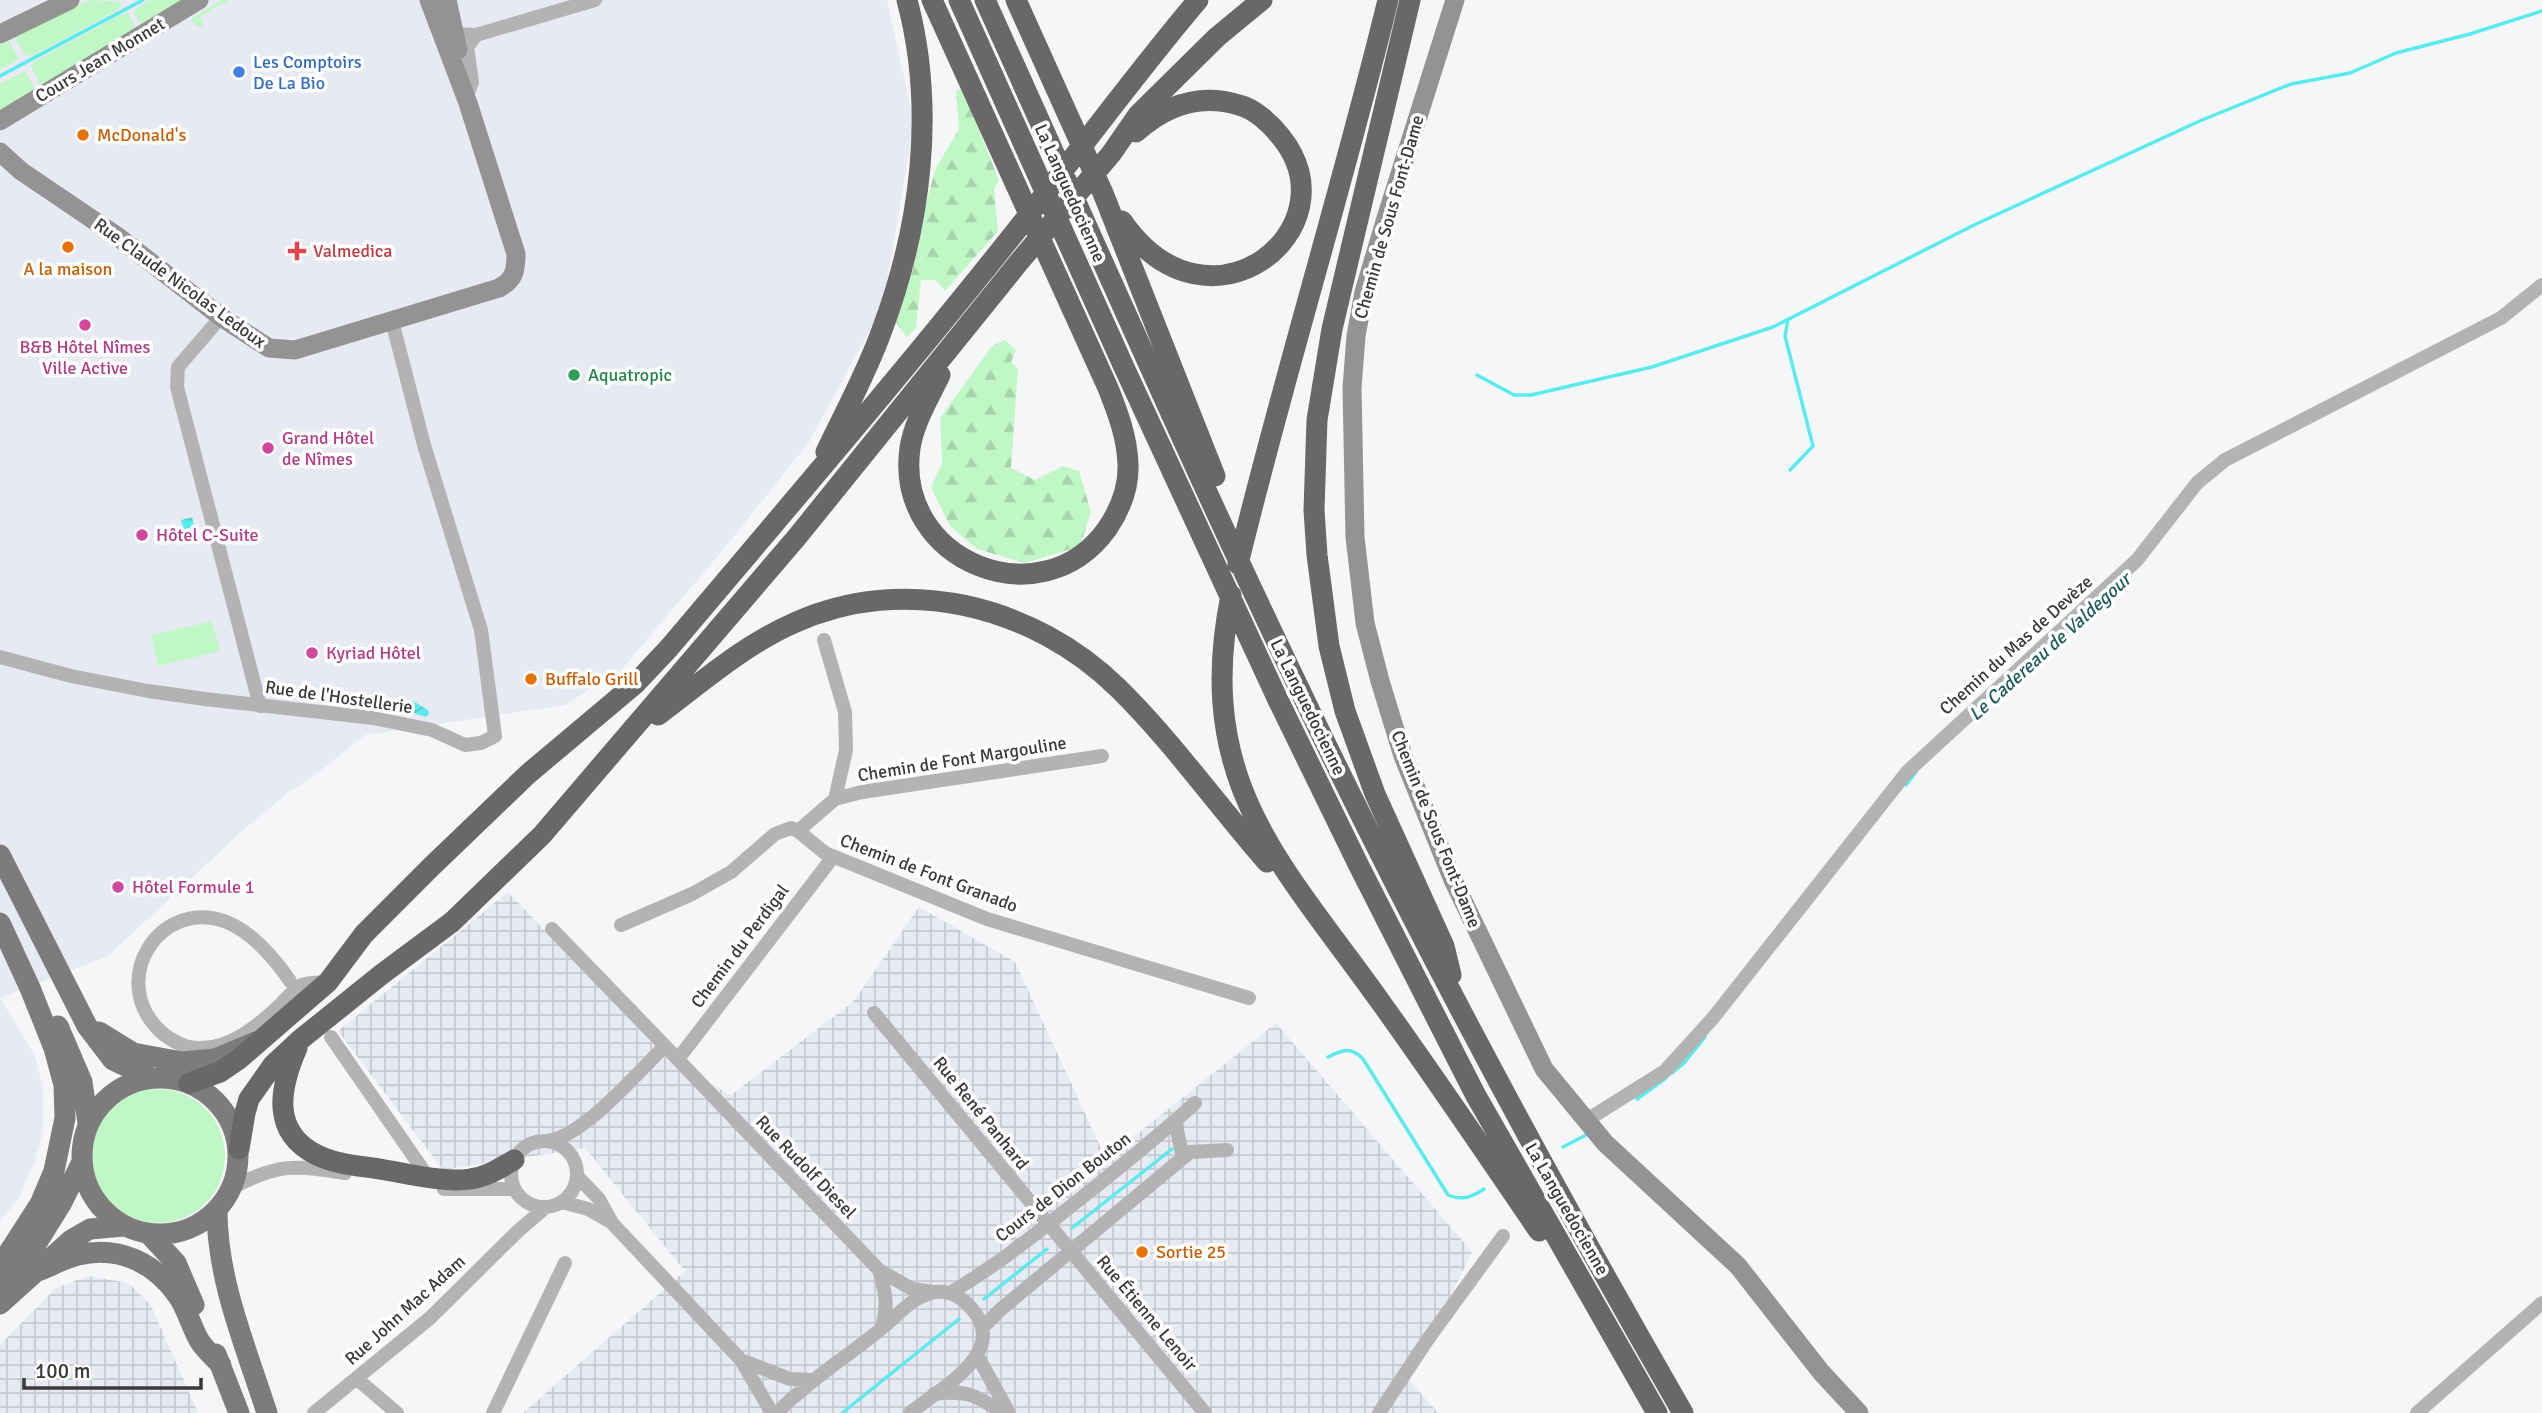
<svg xmlns="http://www.w3.org/2000/svg" width="2542" height="1413" viewBox="0 0 2542 1413" font-family="Signika,sans-serif">
<style>
.built{fill:#e7eaf3}
.industrial{fill:url(#industrial-grid)}
.green{fill:#c1f6c6}
.forest{fill:url(#forest-firs)}
.water{fill:url(#water-waves)}
.lines{fill:none;stroke-linecap:round;stroke-linejoin:round}
.stream{stroke:#5bebed;stroke-width:3.5}
.street{stroke:#b4b3b3;stroke-width:14}
.secondary{stroke:#949293;stroke-width:19}
.primary{stroke:#7d7b7b;stroke-width:21}
.highway{stroke:#696768;stroke-width:21}
.shop-dot{fill:#3f7fe0;stroke:#fff;stroke-width:2.5}
.food-dot{fill:#e8710a;stroke:#fff;stroke-width:2.5}
.health-dot{fill:#e0444e;stroke:#fff;stroke-width:2.5}
.hotel-dot{fill:#d1479c;stroke:#fff;stroke-width:2.5}
.leisure-dot{fill:#2e9e5b;stroke:#fff;stroke-width:2.5}
.labels{text-anchor:middle;dominant-baseline:central;stroke-width:7;stroke-linejoin:round;paint-order:stroke}
.street-label{font-size:18px;fill:#3a3a3b;stroke:#fff}
.shop-label{font-size:18px;fill:#366cbe;stroke:#fff;text-anchor:start}
.food-label{font-size:18px;fill:#c56008;stroke:#fff;text-anchor:start}
.health-label{font-size:18px;fill:#be3a42;stroke:#fff;text-anchor:start}
.hotel-label{font-size:18px;fill:#b23c85;stroke:#fff;text-anchor:start}
.leisure-label{font-size:18px;fill:#27864d;stroke:#fff;text-anchor:start}
.water-label{font-size:19px;font-style:italic;fill:#1e5b5b;stroke:#fff}
</style>
<defs>
<pattern id="industrial-grid" width="8" height="8" patternUnits="userSpaceOnUse" patternTransform="scale(1.75)"><rect width="8" height="8" fill="#e7eaf3"/><path d="M0 4h8M4 0v8" fill="none" stroke="#c7c9d1"/></pattern>
<pattern id="forest-firs" width="22" height="20" patternUnits="userSpaceOnUse" patternTransform="scale(1.75)"><rect width="22" height="20" fill="#c1f6c6"/><path d="M5 1l3.5 6h-7zM16 11l3.5 6h-7z" fill="#a7d4ab"/></pattern>
<pattern id="water-waves" width="16" height="10" patternUnits="userSpaceOnUse" patternTransform="scale(1.75)"><rect width="16" height="10" fill="#5bebed"/><path d="M0 5q4-4 8 0t8 0" fill="none" stroke="#50cacc"/></pattern>
</defs>
<rect width="100%" height="100%" fill="#f5f6f7"/>
<!-- built -->
<path class="built" d="M0,0H887L914,123L883,306L809,442L722,551L621,670L565,705L365,735L309,780L290,791L242,831L108,956L0,998L35,1056L43,1088V1130L35,1161L18,1200L0,1220Z"/>
<!-- industrial -->
<path class="industrial" d="M508,892L670,1062L731,1095L853,1002L919,907L1015,962L1106,1159L1276,1023L1472,1252L1409,1380L1438,1413H523L685,1271L585,1148L443,1170L338,1031Z
M88,1276L129,1283L151,1306L198,1413H0V1345L56,1288Z"/>
<!-- green -->
<path class="green" d="M90,0L121,2L118,10L32,56L25,55L13,35Z
M150,0H190L143,28L134,13L138,7Z
M222,0H229L200,17L204,26H196L192,22V18Z
M128,13L137,31L42,89L31,66L35,61L120,15Z
M7,38L19,59L0,70V42Z
M25,71L37,93L0,115V84Z
M212,621L220,651L158,666L151,635Z
M91 1156a67 67 0 1 1 134 0a67 67 0 1 1-134 0Z"/>
<!-- forest -->
<path class="forest" d="M961,88L967,99L999,181L994,189L998,231L945,291L936,280H921L916,328L907,337L895,321L913,269L923,213L936,168L959,129L956,91Z
M1005,340L1016,350L1011,362L1018,369L1011,468L1035,480L1063,466L1079,471L1091,512L1080,546L1025,563L977,549L950,526L931,487L942,464L940,418L992,346Z"/>
<!-- water -->
<path class="water" d="M192,517L197,538L186,540L181,520Z
M413,701L428,710L429,714L426,717L404,710V704Z"/>
<g class="lines">
<!-- stream -->
<path class="stream" d="M0,76L143,0
M1788,320L1785,336L1813,446L1790,470
M1477,375L1514,395H1531L1652,367L1773,327L1974,225L2202,120L2291,84L2350,73L2396,53L2470,34L2542,11
M1906,785L1916,772
M1328,1057C1342,1050 1351,1046 1363,1059L1448,1195C1462,1201 1472,1197 1484,1189
M1672,1073L1684,1063L1705,1037
M1637,1099L1666,1078
M1563,1147L1586,1135
M1072,1228L1172,1149
M984,1299L1047,1249
M842,1413L959,1319"/>
<!-- street -->
<path class="street" d="M454,34L476,35L595,0
M467,96L472,82L467,47L476,35
M221,317L178,367L177,387L260,706
M824,640L845,712L846,750L835,799
M0,657L71,676L148,691L205,699L373,718L432,730L465,745L481,743L495,736L481,630L424,445L392,321
M798,831L835,799L862,792L1102,756
M621,925L692,894L731,872L775,834L791,828L798,831L825,853L987,919L1249,998
M290,981C274,958 252,931 224,921C160,899 108,979 159,1030C168,1039 184,1048 197,1048C230,1050 259,1025 281,1004C287,998 293,990 300,986C306,982 319,983 326,982
M874,1013L1205,1413
M331,1037L430,1180
M665,1046L879,1270L912,1289L933,1292
M678,1059L833,857
M1587,1120L1665,1071L1713,1018L1907,772L2137,560L2197,483L2225,460L2501,318L2542,285
M1175,1121L1183,1158
M511 1174a33 33 0 1 1 66 0a33 33 0 1 1-66 0Z
M548,1141C584,1136 637,1073 665,1046L552,929
M577,1176L599,1199L612,1223L741,1360L772,1413
M232,1188C278,1163 295,1165 345,1173
M444,1189H514
M562,1202L588,1209L609,1221
M879,1270C886,1293 888,1305 882,1328
M950,1293C996,1266 1038,1232 1080,1199C1119,1168 1158,1137 1195,1103
M982,1328L1000,1310L1190,1152L1227,1150
M978,1357L1009,1413
M741,1360L790,1379L813,1380
M357,1379L397,1413
M934,1394C965,1390 976,1394 1002,1413
M314,1413L430,1318L518,1231L546,1207
M493,1413L565,1263
M778,1413C784,1404 793,1398 801,1391C827,1368 856,1350 882,1328C893,1319 903,1308 915,1300C920,1297 929,1293 935,1292C950,1290 963,1298 972,1309C1010,1353 939,1389 910,1413
M1379,1413L1428,1339L1503,1236
M2417,1413L2542,1303"/>
<!-- secondary -->
<path class="secondary" d="M447,0L458,50
M1455,0L1386,218L1364,292L1356,336L1352,388L1355,537L1365,623L1380,681L1403,756L1453,880L1544,1069L1605,1143L1738,1266L1821,1372L1859,1413
M0,34L70,0
M0,121L199,0
M0,152L21,171L117,236L221,317L258,341L269,348L295,350L499,288C514,280 516,271 516,254L468,103L429,0"/>
<!-- primary -->
<path class="primary" d="M0,855L87,1026L113,1060L151,1078
M0,923L30,988L54,1048L64,1085L65,1118L54,1171L40,1204L0,1266
M58,1026L82,1082L88,1123
M99,1032L133,1053L182,1062L215,1059L256,1042
M82 1156a78 78 0 1 1 156 0a78 78 0 1 1-156 0Z
M217,1210C217,1281 246,1347 267,1413
M149,1234L176,1263L194,1305
M38,1271C51,1266 65,1258 78,1255C119,1245 155,1263 178,1296C187,1309 191,1326 199,1340C204,1349 214,1357 221,1365
M0,1282L33,1249L61,1204L82,1162
M0,1304L71,1240L90,1229L124,1226
M216,1354L239,1413"/>
<!-- highway -->
<path class="highway" d="M932,0L1108,388C1118,413 1127,437 1128,464C1129,488 1120,510 1107,529C1041,621 894,561 910,448C914,422 929,398 940,375
M959,0L1123,365L1278,700L1359,866L1475,1094L1657,1413
M985,0C1092,236 1195,473 1308,707C1423,947 1550,1182 1683,1413
M1016,0L1103,193L1215,476
M1410,0L1332,329L1317,420L1314,510L1317,555L1329,646L1345,711L1375,794L1444,946L1451,975
M1122,221C1209,347 1355,228 1281,137C1271,124 1255,109 1239,105C1200,93 1166,105 1136,132
M826,452C845,412 867,372 882,330C921,226 936,109 907,0
M1238,564C1284,375 1342,189 1388,0
M1231,595C1193,784 1282,863 1382,1004C1436,1079 1487,1155 1539,1231
M658,715C702,682 744,645 794,623C904,573 1033,605 1118,688C1172,741 1217,805 1267,862
M297,1048C280,1087 270,1132 317,1155C337,1165 363,1166 385,1170C409,1174 446,1183 470,1179C487,1177 500,1168 514,1160
M189,1083L220,1072L239,1059L328,982L364,934L432,866L528,774L635,684L669,648C783,513 898,379 1008,241C1072,161 1132,78 1198,0
M239,1149L245,1113L249,1099L273,1065L301,1039L382,974L452,922L542,835L797,537L1019,262L1111,154L1138,115L1217,37L1262,0"/>
</g>
<!-- markers -->
<circle class="shop-dot" cx="239" cy="72" r="7"/>
<g class="food-dot">
<circle cx="83" cy="135" r="7"/>
<circle cx="68" cy="247" r="7"/>
<circle cx="531" cy="679" r="7"/>
<circle cx="1142" cy="1252" r="7"/>
</g>
<path class="health-dot" d="M293.5 240.5h7v7h7v7h-7v7h-7v-7h-7v-7h7z"/>
<g class="hotel-dot">
<circle cx="85" cy="325" r="7"/>
<circle cx="268" cy="448" r="7"/>
<circle cx="142" cy="535" r="7"/>
<circle cx="312" cy="653" r="7"/>
<circle cx="118" cy="887" r="7"/>
</g>
<circle class="leisure-dot" cx="574" cy="375" r="7"/>
<g class="labels">
<!-- street labels -->
<g class="street-label">
<text transform="translate(100 60) rotate(-31)">Cours Jean Monnet</text>
<text transform="translate(1070 193) rotate(66)">La Languedocienne</text>
<text transform="translate(1389 217) rotate(-74)">Chemin de Sous Font-Dame</text>
<text transform="translate(180 283) rotate(36)">Rue Claude Nicolas Ledoux</text>
<text transform="translate(2016 645) rotate(-42)">Chemin du Mas de Devèze</text>
<text transform="translate(339 697) rotate(8)">Rue de l'Hostellerie</text>
<text transform="translate(1308 707) rotate(64)">La Languedocienne</text>
<text transform="translate(962 759) rotate(-9)">Chemin de Font Margouline</text>
<text transform="translate(1436 829) rotate(68)">Chemin de Sous Font-Dame</text>
<text transform="translate(929 873) rotate(21)">Chemin de Font Granado</text>
<text transform="translate(740 946) rotate(-53)">Chemin du Perdigal</text>
<text transform="translate(981 1113) rotate(51)">Rue René Panhard</text>
<text transform="translate(806 1167) rotate(46)">Rue Rudolf Diesel</text>
<text transform="translate(1063 1187) rotate(-38)">Cours de Dion Bouton</text>
<text transform="translate(1567 1209) rotate(60)">La Languedocienne</text>
<text transform="translate(405 1310) rotate(-42)">Rue John Mac Adam</text>
<text transform="translate(1147 1313) rotate(50)">Rue Étienne Lenoir</text>
</g>
<!-- shop labels -->
<g class="shop-label">
<text x="253" y="62">Les Comptoirs<tspan x="253" dy="21">De La Bio</tspan></text>
</g>
<!-- food labels -->
<g class="food-label">
<text x="97" y="135">McDonald's</text>
<text x="68" y="269" text-anchor="middle">A la maison</text>
<text x="545" y="679">Buffalo Grill</text>
<text x="1156" y="1252">Sortie 25</text>
</g>
<!-- health labels -->
<g class="health-label">
<text x="313" y="251">Valmedica</text>
</g>
<!-- hotel labels -->
<g class="hotel-label">
<text x="85" y="347" text-anchor="middle">B&amp;B Hôtel Nîmes<tspan x="85" dy="21">Ville Active</tspan></text>
<text x="282" y="438">Grand Hôtel<tspan x="282" dy="21">de Nîmes</tspan></text>
<text x="156" y="535">Hôtel C-Suite</text>
<text x="326" y="653">Kyriad Hôtel</text>
<text x="132" y="887">Hôtel Formule 1</text>
</g>
<!-- leisure labels -->
<g class="leisure-label">
<text x="588" y="375">Aquatropic</text>
</g>
<!-- water labels -->
<g class="water-label">
<text transform="translate(2050 647) rotate(-42)">Le Cadereau de Valdegour</text>
</g>
</g>
<!-- scale -->
<path d="M24 1378v10h177v-10" fill="none" stroke="#3a3a3b" stroke-width="3.5"/>
<text x="35" y="1378" font-size="21" fill="#3a3a3b" stroke="#ffffff" stroke-width="5" paint-order="stroke">100 m</text>
</svg>
